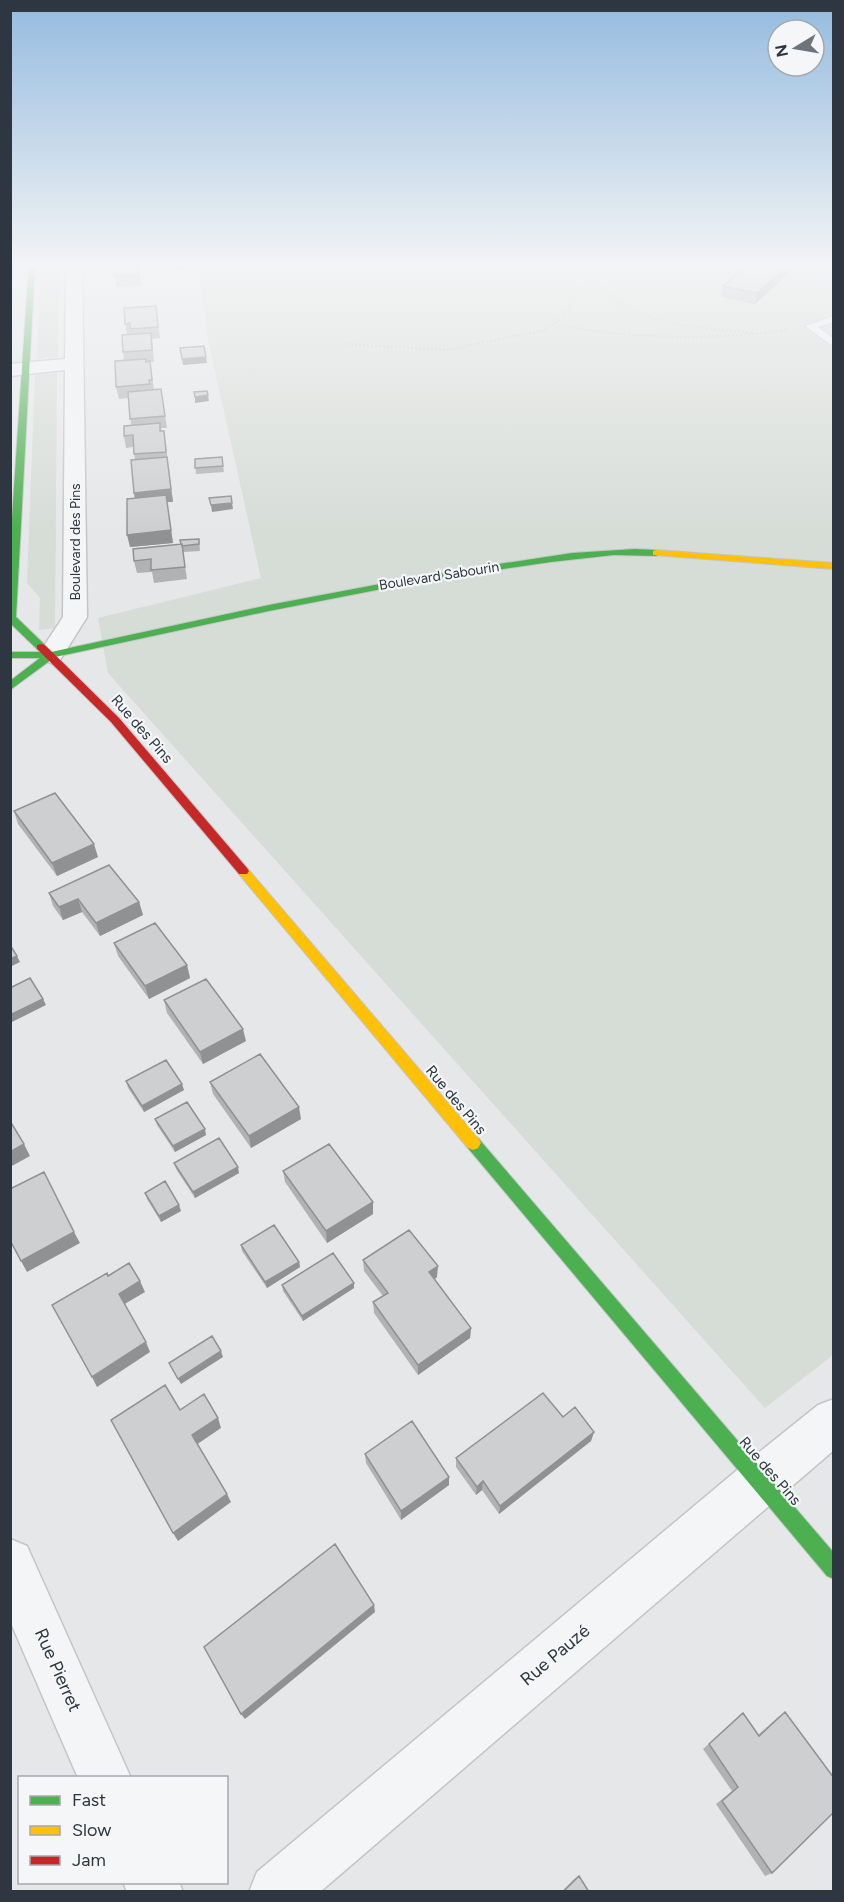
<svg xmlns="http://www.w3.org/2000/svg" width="844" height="1902" viewBox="0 0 844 1902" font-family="Figtree,sans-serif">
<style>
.green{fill:#d6dcd6}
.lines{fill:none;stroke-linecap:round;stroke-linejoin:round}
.lane-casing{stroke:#c3c5c7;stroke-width:2}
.street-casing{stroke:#c3c5c7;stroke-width:3}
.fast-casing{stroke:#c3c5c7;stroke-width:2}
.slow-casing{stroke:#c3c5c7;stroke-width:2}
.jam-casing{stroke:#c3c5c7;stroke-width:2}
.path{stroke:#c5c7c9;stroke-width:2;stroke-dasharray:2 2;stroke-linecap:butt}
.lane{fill:#f4f5f6;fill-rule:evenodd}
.street{fill:#f4f5f6;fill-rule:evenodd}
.fast{fill:#4caf50;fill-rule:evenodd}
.slow{fill:#ffc107;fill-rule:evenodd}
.jam{fill:#c62828;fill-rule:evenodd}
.wall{fill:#b1b2b4}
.shaded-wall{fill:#909192}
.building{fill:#cecfd1;stroke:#909192;stroke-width:1.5}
.labels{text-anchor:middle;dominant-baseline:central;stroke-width:4.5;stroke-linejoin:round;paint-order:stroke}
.far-street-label{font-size:14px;fill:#2d3641;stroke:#f4f6f8}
.street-label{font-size:15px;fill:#2d3641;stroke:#f4f6f8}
.near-street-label{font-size:18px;fill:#2d3641;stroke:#f4f6f8}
</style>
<rect width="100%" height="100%" fill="#e5e7e9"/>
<!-- green -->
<path class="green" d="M41,264H60L58,357L37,359Z
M198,264H833V1355L765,1408L108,673L98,618L261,578L207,335Z
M57,373L55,628L39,630L40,598L27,583L35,375Z"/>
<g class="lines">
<!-- lane casing -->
<g class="lane-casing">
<path id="lane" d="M803,264L834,266V272Z
M834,316V322L818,327L834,339V347L805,326Z"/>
</g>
<!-- street casing -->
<g class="street-casing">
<path id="street" d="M66,264H82L87,617L60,660L51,663L42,660L38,655L63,617L65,370L10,376V364L65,359Z
M834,1399V1450L320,1892H249L257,1872L742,1466L818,1405Z
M10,1539L27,1546L131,1778H78L10,1621Z
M123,1882H179L183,1892H127Z"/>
</g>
<!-- fast casing -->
<g class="fast-casing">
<path id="fast" d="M29,264H35L16,617L45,645V649H37L10,623V547Z
M635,549L656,550L661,553L656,556L614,555L551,562L433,579L269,611L55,657L10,690V681L40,658H10V652H51L269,605L433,574L572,553Z
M473,1136L478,1138L834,1553V1579L827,1576L468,1148L465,1143L468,1138Z"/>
</g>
<!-- slow casing -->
<g class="slow-casing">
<path id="slow" d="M656,550L834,563V569L653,555V551Z
M243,866L247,868L478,1138L481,1143L478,1148L473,1150L468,1148L239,874L237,871L239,868Z"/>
</g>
<!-- jam casing -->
<g class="jam-casing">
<path id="jam" d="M41,644L45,645L119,718L247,868L249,871L247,874H239L111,722L37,649V645Z"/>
</g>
<!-- path -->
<path class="path" d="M738,264H752
M624,266L644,264
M594,272C597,277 599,284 603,289C631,325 712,329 754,333
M557,325C634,339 709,341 786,330
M343,344L446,350L545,330L562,318L589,276L602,269L624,266"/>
<!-- lane -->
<use href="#lane" class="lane"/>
<!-- street -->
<use href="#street" class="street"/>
<!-- fast -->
<use href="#fast" class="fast"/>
<!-- slow -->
<use href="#slow" class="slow"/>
<!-- jam -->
<use href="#jam" class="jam"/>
</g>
<!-- wall -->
<path class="wall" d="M110,264H141V266H139L141,285L117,287L114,268H111Z
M790,264L787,275L755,304L721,297L723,286Z
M156,306L160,338L152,339L154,362H150L154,389H161L167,428H161L166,443L168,464L173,502H167L173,543L130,547L135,498L134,493L135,460L133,447L126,448L124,436L131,425L129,398L119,399L116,387L124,361L123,352L127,335L125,324Z
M222,457L224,472L196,474L195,459Z
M199,539L200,551L183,552L187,579L154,583L152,572L137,573L134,561Z
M14,811L98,857L57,876L18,824Z
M49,893L139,902L143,915L100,936L82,912L63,920L53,906Z
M114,943L187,965L190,978L149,999L118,956Z
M164,1000L246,1041L203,1064L167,1013Z
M126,1081L184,1090L144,1112L128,1088Z
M210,1082L301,1119L251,1148L213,1094Z
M155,1119L206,1135L175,1152L157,1125Z
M174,1163L239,1173L195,1198L176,1169Z
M283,1171L373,1202V1214L327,1243L285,1182Z
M145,1193L181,1211L161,1222L147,1199Z
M241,1245L299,1262L300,1267L267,1288L242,1251Z
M363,1260L437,1277L435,1279L471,1328L470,1338L418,1375L374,1313L373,1302L383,1296L364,1271Z
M354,1283V1288L303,1321L283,1291L282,1285Z
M563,1417L594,1432L591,1441L499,1514L482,1490L476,1495L456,1467V1458Z
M365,1454L449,1485L401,1520L366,1463Z
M785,1712L772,1873L765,1876L716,1804L732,1791L703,1749L737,1718L758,1735L778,1717Z
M579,1876L589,1892H561L574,1879Z"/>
<!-- shaded-wall -->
<path class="shaded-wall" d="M183,264L184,270L171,271L170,265Z
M790,264L787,275L755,304L757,293Z
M206,357L207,363L183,365L182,359Z
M208,395L209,401L195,403V397Z
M167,457L173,502H167L173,543L130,547L127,535L136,505L134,493Z
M232,503L233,509L212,512L211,505Z
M94,844L98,857L57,876L52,863Z
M78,899L82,912L63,920L59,907Z
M139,902L143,915L100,936L96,923Z
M17,956L20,962L10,967V959Z
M187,965L190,978L149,999L145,986Z
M43,999L46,1005L10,1023V1015Z
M243,1029L246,1041L203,1064L200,1052Z
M182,1084L184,1090L144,1112L142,1106Z
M299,1107L301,1119L251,1148L249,1136Z
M205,1129L206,1135L175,1152L173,1146Z
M24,1144L30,1156L10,1167V1152Z
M238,1167L239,1173L195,1198L193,1192Z
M373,1202V1214L327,1243L326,1231Z
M179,1205L181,1211L161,1222L159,1216Z
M74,1232L80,1243L27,1272L21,1261Z
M299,1262L300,1267L267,1288L265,1282Z
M438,1266L437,1277L429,1283V1272Z
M140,1281L145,1292L123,1305L119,1294Z
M354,1283V1288L303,1321L302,1316Z
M471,1328L470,1338L418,1375V1365Z
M146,1342L150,1352L97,1387L92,1377Z
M221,1351L223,1357L181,1384L178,1379Z
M218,1418L221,1428L196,1445L192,1435Z
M594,1432L591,1441L499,1514L500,1506Z
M449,1477V1485L401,1520V1511Z
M483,1481L482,1490L476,1495L477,1487Z
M227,1494L231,1502L178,1541L173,1533Z
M374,1605L375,1612L245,1719L241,1714Z"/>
<!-- building -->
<path class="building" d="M114,264H138L139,275L115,276Z
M749,264H790L757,293L723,286Z
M156,306L158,327L130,329V323L125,324L124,308Z
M151,333L152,350L123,352L122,335Z
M204,346L206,357L182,359L180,348Z
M146,359V362L150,361L152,380H149L150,384L116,387L115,361Z
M161,389L165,416L130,419L128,392Z
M207,391L208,395L195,397L194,392Z
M160,423V431H164L166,452L134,454L133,435L124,436V426Z
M167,457L171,489L134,493L131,460Z
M222,457L223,466L195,468V459Z
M166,495L171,530L127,535V499Z
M231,496L232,503L211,505L209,498Z
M199,539V544L182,546V544H181L180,540Z
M182,544L185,567L151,570V559L134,561L133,549Z
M55,793L94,844L52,863L14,811Z
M109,865L139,902L96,923L78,899L59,907L49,893Z
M155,923L187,965L145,986L114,943Z
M10,945L17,956L10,959Z
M30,978L43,999L10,1015V988Z
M206,979L243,1029L200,1052L164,1000Z
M260,1054L299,1107L249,1136L210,1082Z
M166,1060L182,1084L142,1106L126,1081Z
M187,1102L205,1129L173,1146L155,1119Z
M10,1121L24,1144L10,1152Z
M219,1138L238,1167L193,1192L174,1163Z
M329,1144L373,1202L326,1231L283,1171Z
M44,1172L74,1232L21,1261L10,1240V1189Z
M165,1181L179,1205L159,1216L145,1193Z
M274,1225L299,1262L265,1282L241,1245Z
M409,1230L438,1266L429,1272L471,1328L418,1365L373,1302L388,1293L363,1260Z
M333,1253L354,1283L302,1316L282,1285Z
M129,1263L140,1281L119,1294L146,1342L92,1377L52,1305L107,1273L108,1276Z
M212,1336L221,1351L178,1379L169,1363Z
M165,1385L180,1410L204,1394L218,1418L192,1435L227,1494L173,1533L111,1420Z
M543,1393L563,1417L575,1407L594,1432L500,1506L483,1481L477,1487L456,1458Z
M412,1421L449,1477L401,1511L365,1454Z
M335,1544L374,1605L241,1714L204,1647Z
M785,1712L834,1778V1812L772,1873L722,1801L738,1787L709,1744L743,1713L759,1736Z
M579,1876L589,1892H563Z"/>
<!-- sky -->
<linearGradient id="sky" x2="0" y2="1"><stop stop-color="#94bbdf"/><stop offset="0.5" stop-color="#f3f4f5"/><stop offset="1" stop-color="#f3f4f5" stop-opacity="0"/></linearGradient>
<rect width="844" height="531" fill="url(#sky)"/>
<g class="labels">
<!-- far-street labels -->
<g class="far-street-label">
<text transform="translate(75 542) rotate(-90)">Boulevard des Pins</text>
<text transform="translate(439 576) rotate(-9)">Boulevard Sabourin</text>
</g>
<!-- street labels -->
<g class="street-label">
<text transform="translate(142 729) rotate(49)">Rue des Pins</text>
<text transform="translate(456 1100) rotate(50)">Rue des Pins</text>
<text transform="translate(770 1471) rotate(49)">Rue des Pins</text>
</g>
<!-- near-street labels -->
<g class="near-street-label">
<text transform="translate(555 1655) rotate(-40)">Rue Pauzé</text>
<text transform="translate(58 1670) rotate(66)">Rue Pierret</text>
</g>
</g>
<!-- border -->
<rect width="844" height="1902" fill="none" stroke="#2d3641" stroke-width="24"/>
<!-- legend -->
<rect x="18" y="1776" width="210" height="108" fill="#f4f6f8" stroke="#a4a9af" stroke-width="1.5"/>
<rect x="30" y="1796" width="30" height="9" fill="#4caf50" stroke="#a4a9af" stroke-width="1.5"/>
<text x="72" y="1806" font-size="18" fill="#2d3641">Fast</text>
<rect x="30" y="1826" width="30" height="9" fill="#ffc107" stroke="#a4a9af" stroke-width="1.5"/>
<text x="72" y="1836" font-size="18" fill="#2d3641">Slow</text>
<rect x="30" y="1856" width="30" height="9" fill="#c62828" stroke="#a4a9af" stroke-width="1.5"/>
<text x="72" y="1866" font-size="18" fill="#2d3641">Jam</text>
<!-- north arrow -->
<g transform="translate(796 48) rotate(259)"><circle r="28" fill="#f4f6f8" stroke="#a4a9af" stroke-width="1.5"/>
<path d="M0-4.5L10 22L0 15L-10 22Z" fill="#6d747c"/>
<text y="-9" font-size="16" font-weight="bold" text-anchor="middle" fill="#2d3641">N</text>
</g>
</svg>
